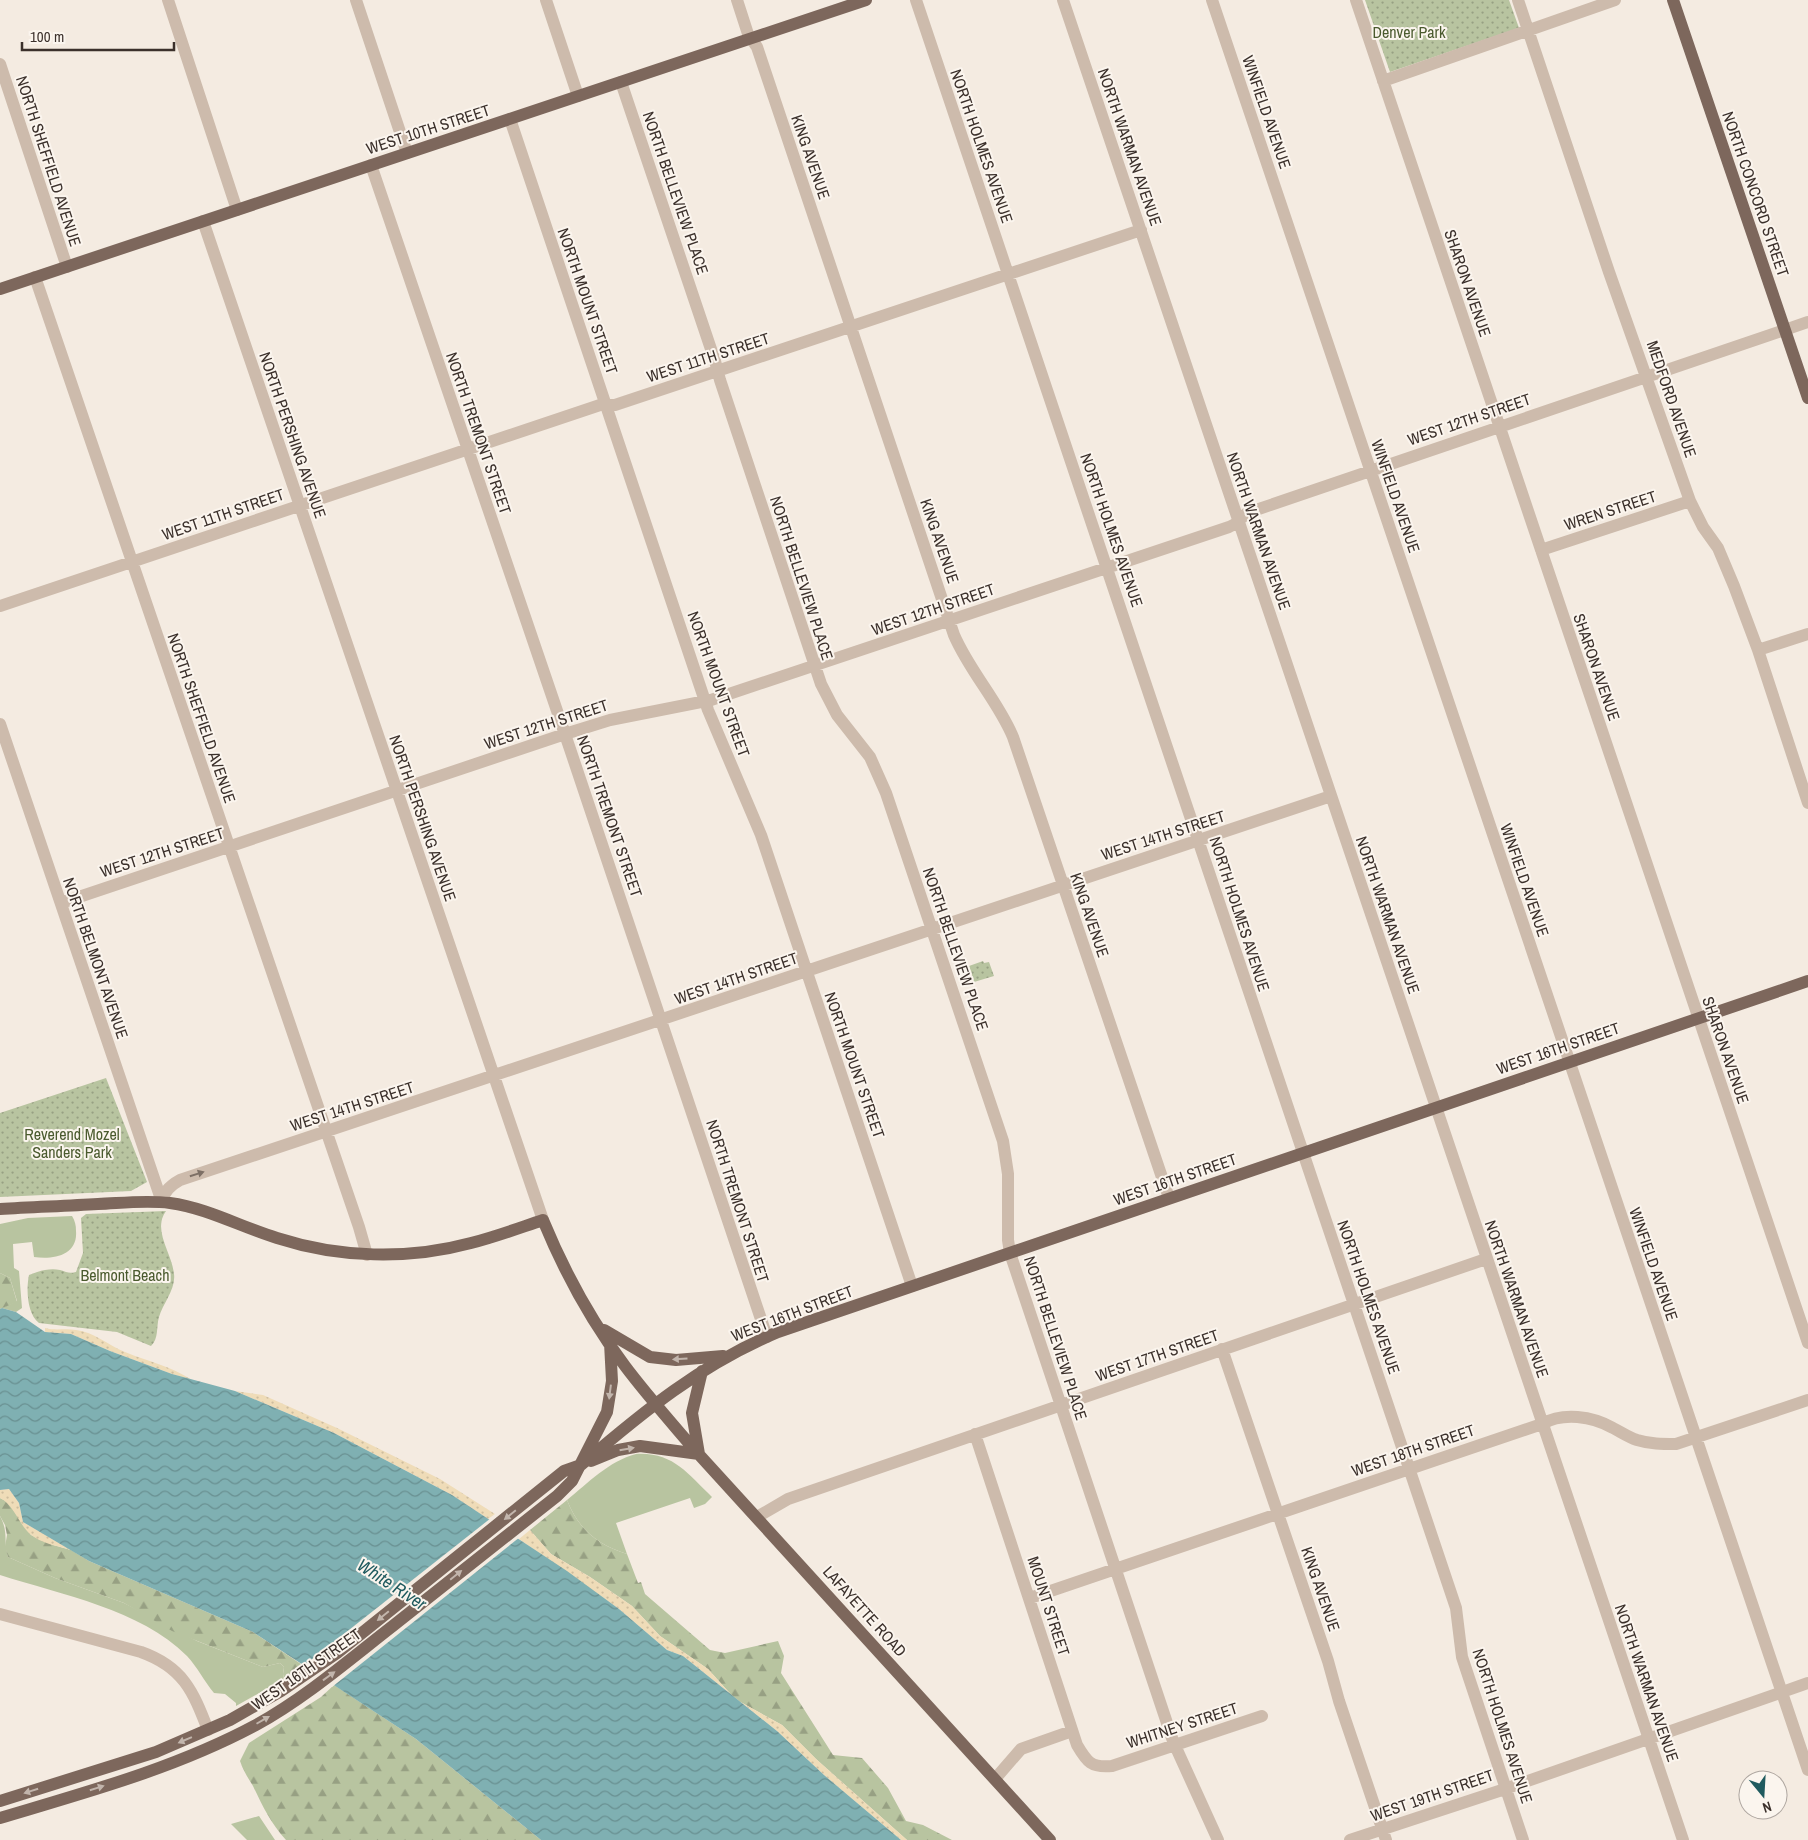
<svg xmlns="http://www.w3.org/2000/svg" width="1808" height="1840" viewBox="0 0 1808 1840" font-family="'Archivo Narrow',sans-serif">
<style>
.green{fill:#b8c4a0}
.forest{fill:url(#forest-firs)}
.sand{fill:url(#sand-dots)}
.park{fill:url(#park-dots)}
.water{fill:url(#water-waves)}
.pier{fill:#f4ebe1}
.lines{fill:none;stroke-linecap:round;stroke-linejoin:round}
.minor{stroke:#cdbbac;stroke-width:12}
.major{stroke:#7d675c;stroke-width:12}
.oneway{fill:#7d6f65}
.oneway2{fill:#c2b5ac}
.labels{text-anchor:middle;dominant-baseline:central;stroke-width:4;stroke-linejoin:round;paint-order:stroke}
.park-label{font-size:16px;fill:#4a5a2e;stroke:#fbf5ee}
.street-label{font-size:16px;fill:#3b302b;stroke:#fbf5ee}
.water-label{font-size:18px;font-style:italic;fill:#1f5a5e;stroke:#fbf5ee}
</style>
<defs>
<pattern id="forest-firs" width="22" height="20" patternUnits="userSpaceOnUse" patternTransform="scale(1.25)"><rect width="22" height="20" fill="#b8c4a0"/><path d="M5 1l3.5 6h-7zM16 11l3.5 6h-7z" fill="#97a083"/></pattern>
<pattern id="sand-dots" width="8" height="8" patternUnits="userSpaceOnUse" patternTransform="scale(1.25)"><rect width="8" height="8" fill="#efdcb8"/><path d="M2 2h.1M6 6h.1" fill="none" stroke="#cebd9e" stroke-width="1.8" stroke-linecap="round"/></pattern>
<pattern id="park-dots" width="8" height="8" patternUnits="userSpaceOnUse" patternTransform="scale(1.25)"><rect width="8" height="8" fill="#b8c4a0"/><path d="M2 2h.1M6 6h.1" fill="none" stroke="#97a083" stroke-width="1.8" stroke-linecap="round"/></pattern>
<pattern id="water-waves" width="16" height="10" patternUnits="userSpaceOnUse" patternTransform="scale(1.25)"><rect width="16" height="10" fill="#7fb0b2"/><path d="M0 5q4-4 8 0t8 0" fill="none" stroke="#699091"/></pattern>
</defs>
<rect width="100%" height="100%" fill="#f4ebe1"/>
<!-- green -->
<path class="green" d="M72,1216C75,1221 76,1225 76,1231C78,1255 54,1260 34,1257L32,1242L13,1244L14,1268L19,1271L22,1308L16,1312L2,1308L17,1301L10,1278L0,1273V1224L28,1218Z
M636,1454C673,1452 687,1473 712,1497L705,1504L694,1508L690,1498L616,1523L627,1554C598,1545 578,1529 567,1500C588,1483 609,1461 636,1454Z
M0,1516C9,1533 3,1541 8,1557L55,1578L124,1603L197,1641L263,1667L280,1663L284,1667L283,1674L284,1679L236,1706V1703L225,1694L214,1693C204,1681 198,1668 187,1656C140,1609 62,1595 0,1575Z
M259,1816L275,1840H247L231,1824Z"/>
<!-- forest -->
<path class="forest" d="M0,1273L10,1278L17,1302L0,1309Z
M0,1498L8,1502L31,1535L53,1545L71,1550L89,1561L253,1632L304,1666L284,1679L283,1674L284,1667L280,1663L263,1667L172,1631L124,1603L55,1578L8,1557L5,1547L7,1535L5,1525L0,1516Z
M567,1500C578,1529 598,1545 627,1554L638,1583L641,1582L645,1594L710,1650L725,1653L778,1641L784,1656L781,1673L833,1755L862,1758L888,1788L906,1821L923,1825L952,1840H907L816,1759L782,1725L735,1699L708,1669L660,1636L632,1606L590,1577L551,1554L530,1530Z
M334,1685L416,1739L541,1840H286C271,1824 262,1805 253,1786C248,1778 243,1770 240,1761L249,1743L321,1697Z"/>
<!-- sand -->
<path class="sand" d="M45,1328C56,1331 65,1328 76,1330C94,1332 108,1345 125,1352C149,1362 169,1365 192,1380L172,1374L110,1351L71,1334L45,1332Z
M235,1391L263,1395L337,1428L440,1479L495,1514L488,1519L452,1495L334,1433Z
M9,1489L19,1503L23,1522L71,1550C58,1546 40,1543 30,1534C18,1523 14,1505 0,1498V1490Z
M530,1530L551,1554L590,1577L632,1606L660,1636L708,1669L735,1699L782,1725L816,1759L907,1840H901L824,1775L777,1731L683,1656L667,1650L619,1609L519,1539Z"/>
<!-- park -->
<path class="park" d="M1365,0H1509L1519,28L1390,72Z
M983,961L984,963L989,962L994,976L974,982L969,966Z
M106,1078L147,1182L131,1191L0,1197V1113Z
M166,1211C152,1230 172,1253 174,1274C176,1289 163,1303 159,1317C156,1328 159,1338 151,1346L117,1332L39,1323C27,1314 26,1289 29,1275C39,1271 49,1268 60,1270C67,1272 69,1274 76,1272L83,1253L81,1218L86,1214Z"/>
<!-- water -->
<path class="water" d="M2,1308L16,1312L45,1332L71,1334L110,1351L172,1374L235,1391L334,1433L452,1495L567,1571L619,1609L667,1650L683,1656L777,1731L824,1775L901,1840H541L416,1739L253,1632L89,1561L23,1522L19,1503L9,1489L0,1490V1309Z"/>
<!-- pier -->
<path class="pier" d="M491,1518L520,1537L332,1687L302,1667Z"/>
<g class="lines">
<!-- minor -->
<path class="minor" d="M168,0L237,210
M356,0L407,153
M546,0L578,96
M737,0L748,34L757,47L954,635C970,672 998,701 1013,737L1169,1198
M916,0L1456,1608L1462,1657L1523,1840
M1063,0L1683,1840
M1212,0L1808,1770
M1356,0L1808,1343
M1518,0L1609,272L1690,501L1703,527L1718,548L1734,586L1758,650L1808,803
M0,64L67,267
M1383,81L1615,0
M621,82L715,361L720,380L821,684L837,715L870,757L886,793L1003,1141L1008,1174V1240L1010,1253L1173,1741L1218,1840
M510,119L708,710L761,835L912,1286
M371,165L569,746L767,1337
M203,221L543,1220
M35,277L359,1227L367,1255
M1541,550L1690,501
M0,606L600,405H615L1141,230
M1758,650L1808,634
M0,724L162,1202
M61,903L565,734L610,720L711,700L1229,527L1235,524L1247,513L1808,322
M162,1202C163,1192 171,1185 180,1180L1331,796
M1222,1349L1328,1661L1339,1701L1386,1840
M975,1434L1077,1745C1087,1762 1091,1768 1112,1766L1262,1716
M757,1517L788,1499L1486,1259
M1030,1598L1542,1424C1563,1412 1592,1416 1613,1428C1621,1432 1628,1437 1637,1440C1650,1444 1662,1444 1676,1444L1808,1400
M0,1614L141,1652C183,1667 193,1691 208,1730
M995,1779L1021,1749L1072,1731
M1350,1840L1499,1791L1808,1683"/>
<!-- major -->
<path class="major" d="M1673,0L1808,398
M0,289L866,0
M0,1209C33,1207 65,1206 98,1204C122,1203 146,1200 170,1203C207,1208 241,1227 277,1238C339,1258 408,1260 471,1243C495,1237 519,1228 543,1220C564,1271 591,1321 625,1366C646,1394 670,1421 693,1448L1050,1840
M604,1330L650,1357L676,1360L723,1356
M699,1454L692,1413L702,1371
M591,1461L618,1450L640,1446L699,1454
M0,1801L156,1752L230,1720L281,1691L337,1653L564,1471L581,1465C644,1411 700,1365 778,1332L1808,981
M0,1818C87,1792 176,1768 256,1725C305,1698 349,1660 394,1625C448,1582 502,1539 557,1496L572,1481L607,1412L612,1381L610,1343"/>
</g>
<!-- one-way arrows -->
<defs><path id="oneway-solid" d="M-6-.8H1V-3.2L6.5 0L1 3.2V.8H-6Z" transform="scale(1.25)"/></defs>
<use class="oneway" href="#oneway-solid" transform="translate(197 1174) rotate(-18)"/>
<g class="oneway2">
<use href="#oneway-solid" transform="translate(680 1359) rotate(177)"/>
<use href="#oneway-solid" transform="translate(610 1392) rotate(97)"/>
<use href="#oneway-solid" transform="translate(627 1449) rotate(-10)"/>
<use href="#oneway-solid" transform="translate(510 1515) rotate(141)"/>
<use href="#oneway-solid" transform="translate(456 1575) rotate(-39)"/>
<use href="#oneway-solid" transform="translate(383 1616) rotate(141)"/>
<use href="#oneway-solid" transform="translate(329 1676) rotate(-36)"/>
<use href="#oneway-solid" transform="translate(263 1720) rotate(-30)"/>
<use href="#oneway-solid" transform="translate(185 1740) rotate(157)"/>
<use href="#oneway-solid" transform="translate(97 1788) rotate(-17)"/>
<use href="#oneway-solid" transform="translate(31 1791) rotate(162)"/>
</g>
<g class="labels">
<!-- park labels -->
<g class="park-label">
<text x="1409" y="32">Denver Park</text>
<text x="72" y="1134">Reverend Mozel<tspan x="72" dy="18">Sanders Park</tspan></text>
<text x="125" y="1275">Belmont Beach</text>
</g>
<!-- street labels -->
<g class="street-label">
<text transform="translate(1267 112) rotate(71)">WINFIELD AVENUE</text>
<text transform="translate(428 129) rotate(-18)">WEST 10TH STREET</text>
<text transform="translate(982 146) rotate(71)">NORTH HOLMES AVENUE</text>
<text transform="translate(1130 147) rotate(71)">NORTH WARMAN AVENUE</text>
<text transform="translate(811 157) rotate(71)">KING AVENUE</text>
<text transform="translate(49 161) rotate(72)">NORTH SHEFFIELD AVENUE</text>
<text transform="translate(676 193) rotate(71)">NORTH BELLEVIEW PLACE</text>
<text transform="translate(1756 194) rotate(71)">NORTH CONCORD STREET</text>
<text transform="translate(1468 283) rotate(71)">SHARON AVENUE</text>
<text transform="translate(588 301) rotate(71)">NORTH MOUNT STREET</text>
<text transform="translate(708 357) rotate(-18)">WEST 11TH STREET</text>
<text transform="translate(1672 399) rotate(71)">MEDFORD AVENUE</text>
<text transform="translate(1469 419) rotate(-19)">WEST 12TH STREET</text>
<text transform="translate(479 433) rotate(71)">NORTH TREMONT STREET</text>
<text transform="translate(293 435) rotate(71)">NORTH PERSHING AVENUE</text>
<text transform="translate(1396 496) rotate(71)">WINFIELD AVENUE</text>
<text transform="translate(1610 510) rotate(-18)">WREN STREET</text>
<text transform="translate(223 514) rotate(-19)">WEST 11TH STREET</text>
<text transform="translate(1112 530) rotate(71)">NORTH HOLMES AVENUE</text>
<text transform="translate(1259 531) rotate(71)">NORTH WARMAN AVENUE</text>
<text transform="translate(940 541) rotate(71)">KING AVENUE</text>
<text transform="translate(802 578) rotate(72)">NORTH BELLEVIEW PLACE</text>
<text transform="translate(933 609) rotate(-19)">WEST 12TH STREET</text>
<text transform="translate(1597 667) rotate(71)">SHARON AVENUE</text>
<text transform="translate(719 684) rotate(70)">NORTH MOUNT STREET</text>
<text transform="translate(202 718) rotate(71)">NORTH SHEFFIELD AVENUE</text>
<text transform="translate(546 724) rotate(-18)">WEST 12TH STREET</text>
<text transform="translate(610 816) rotate(71)">NORTH TREMONT STREET</text>
<text transform="translate(423 818) rotate(71)">NORTH PERSHING AVENUE</text>
<text transform="translate(1163 835) rotate(-18)">WEST 14TH STREET</text>
<text transform="translate(162 852) rotate(-18)">WEST 12TH STREET</text>
<text transform="translate(1525 880) rotate(71)">WINFIELD AVENUE</text>
<text transform="translate(1240 914) rotate(72)">NORTH HOLMES AVENUE</text>
<text transform="translate(1090 915) rotate(71)">KING AVENUE</text>
<text transform="translate(1388 915) rotate(71)">NORTH WARMAN AVENUE</text>
<text transform="translate(956 949) rotate(71)">NORTH BELLEVIEW PLACE</text>
<text transform="translate(96 958) rotate(71)">NORTH BELMONT AVENUE</text>
<text transform="translate(736 978) rotate(-19)">WEST 14TH STREET</text>
<text transform="translate(1558 1048) rotate(-19)">WEST 16TH STREET</text>
<text transform="translate(1726 1050) rotate(71)">SHARON AVENUE</text>
<text transform="translate(855 1065) rotate(71)">NORTH MOUNT STREET</text>
<text transform="translate(352 1106) rotate(-18)">WEST 14TH STREET</text>
<text transform="translate(1175 1179) rotate(-19)">WEST 16TH STREET</text>
<text transform="translate(738 1201) rotate(72)">NORTH TREMONT STREET</text>
<text transform="translate(1654 1264) rotate(71)">WINFIELD AVENUE</text>
<text transform="translate(1369 1297) rotate(71)">NORTH HOLMES AVENUE</text>
<text transform="translate(1517 1299) rotate(71)">NORTH WARMAN AVENUE</text>
<text transform="translate(792 1313) rotate(-21)">WEST 16TH STREET</text>
<text transform="translate(1056 1338) rotate(72)">NORTH BELLEVIEW PLACE</text>
<text transform="translate(1157 1355) rotate(-19)">WEST 17TH STREET</text>
<text transform="translate(1413 1450) rotate(-19)">WEST 18TH STREET</text>
<text transform="translate(1321 1589) rotate(71)">KING AVENUE</text>
<text transform="translate(1049 1606) rotate(72)">MOUNT STREET</text>
<text transform="translate(865 1611) rotate(48)">LAFAYETTE ROAD</text>
<text transform="translate(306 1669) rotate(-35)">WEST 16TH STREET</text>
<text transform="translate(1647 1683) rotate(71)">NORTH WARMAN AVENUE</text>
<text transform="translate(1182 1725) rotate(-18)">WHITNEY STREET</text>
<text transform="translate(1503 1726) rotate(72)">NORTH HOLMES AVENUE</text>
<text transform="translate(1432 1795) rotate(-19)">WEST 19TH STREET</text>
</g>
<!-- water labels -->
<g class="water-label">
<text transform="translate(392 1584) rotate(33)">White River</text>
</g>
</g>
<!-- north arrow -->
<g transform="translate(1763 1795) rotate(162)"><circle r="24" fill="#fbf5ee" stroke="#aea6a0"/>
<path d="M0-4L9 19L0 12L-9 19Z" fill="#1f5a5e"/>
<text y="-8" font-size="14" font-weight="bold" text-anchor="middle" fill="#3b302b">N</text>
</g>
<!-- scale -->
<path d="M22 42v8h152v-8" fill="none" stroke="#3b302b" stroke-width="2.5"/>
<text x="30" y="42" font-size="15" fill="#3b302b" stroke="#fbf5ee" stroke-width="4" paint-order="stroke">100 m</text>
</svg>
